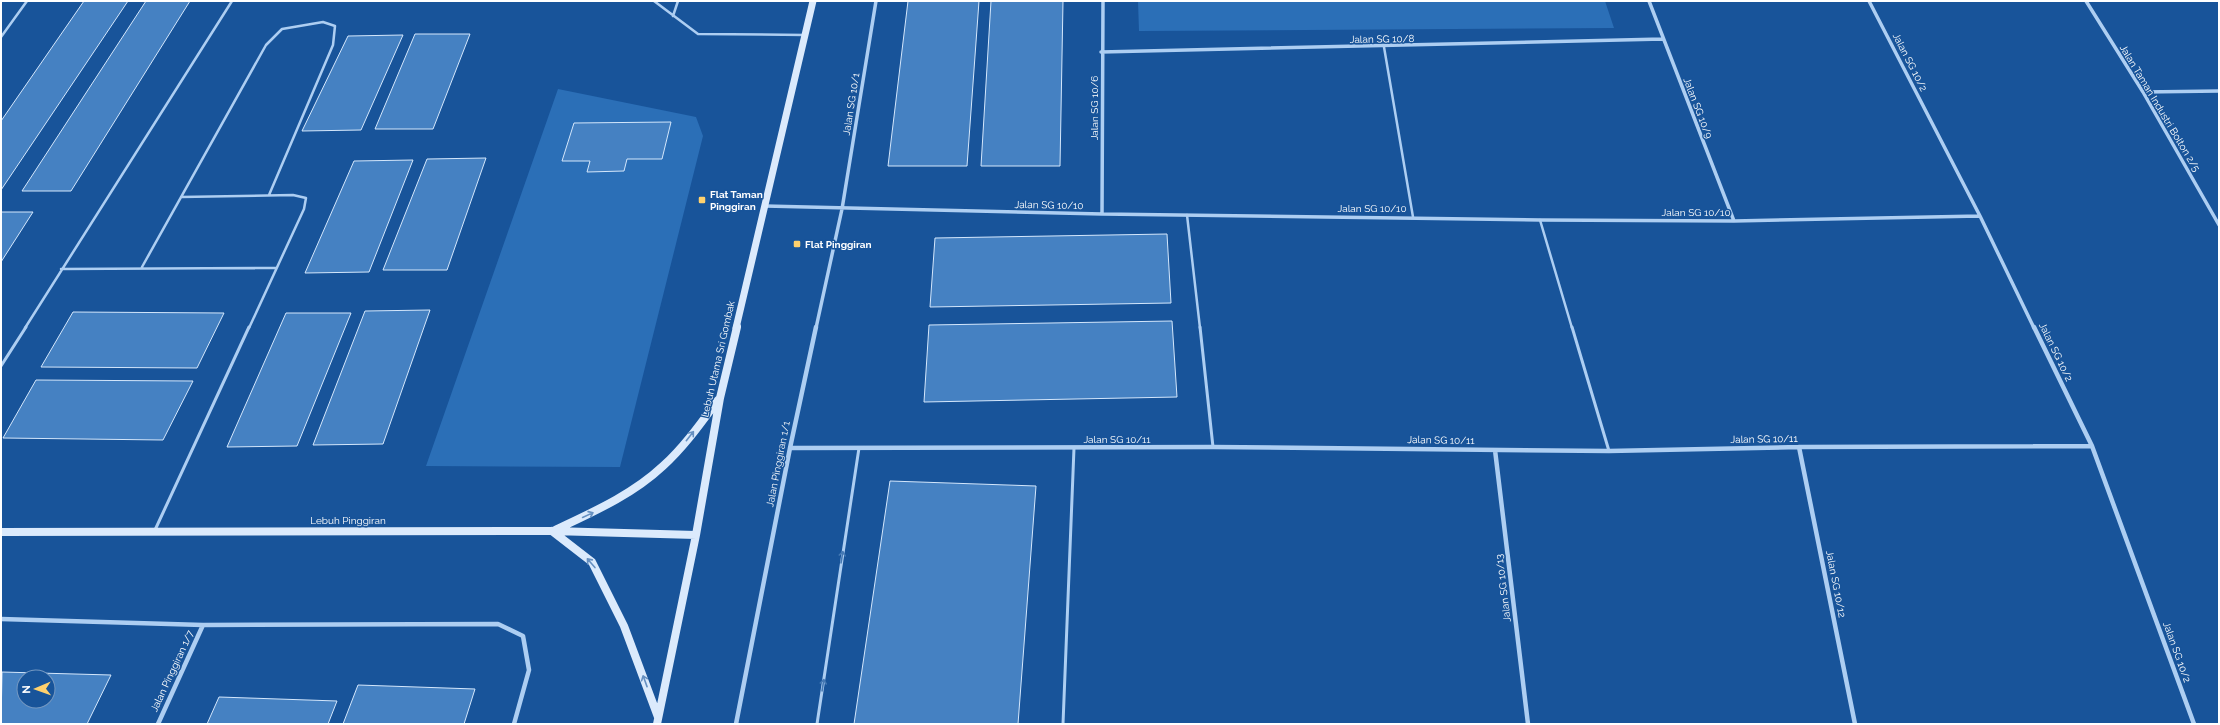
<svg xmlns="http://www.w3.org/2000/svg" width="2220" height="725" viewBox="0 0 2220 725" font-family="Raleway,sans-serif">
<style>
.green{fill:#2b6fb7}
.building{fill:#4581c2;stroke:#d4e7fc;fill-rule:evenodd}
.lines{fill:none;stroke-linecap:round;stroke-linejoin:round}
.lane-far1{stroke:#adcef2;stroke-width:2.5}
.lane{stroke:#adcef2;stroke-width:3}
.street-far1{stroke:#adcef2;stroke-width:3.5}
.street{stroke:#adcef2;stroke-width:4.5}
.secondary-far1{stroke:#dbeafc;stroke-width:7}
.secondary{stroke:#dbeafc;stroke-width:8}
.oneway{stroke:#6690c1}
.oneway2{stroke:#4579b4}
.poi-dot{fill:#ffd16d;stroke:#18549a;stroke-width:1.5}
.labels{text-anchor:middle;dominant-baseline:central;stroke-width:3;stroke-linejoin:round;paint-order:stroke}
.street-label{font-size:10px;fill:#fff;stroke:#18549a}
.poi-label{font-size:10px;font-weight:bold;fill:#fff;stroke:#18549a;text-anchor:start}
</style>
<rect width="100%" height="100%" fill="#18549a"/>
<!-- green -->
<path class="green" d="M1138,1H1605L1614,28L1139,31Z
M558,89L696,117L703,136L620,467L426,466Z"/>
<!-- building -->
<path class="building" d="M84,1H128L1,190V121Z
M146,1H190L71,191H22Z
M908,1H979L967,166H888Z
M991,1H1063L1060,166H981Z
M415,34H470L433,129H375Z
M403,35L361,130L302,131L348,36Z
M671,122L662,159H627L624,171L587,172L590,161H562L574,123Z
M486,158L447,270H383L427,159Z
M413,160L369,272L305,273L354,161Z
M1,212H33L1,262Z
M1167,234L1171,303L930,307L935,238Z
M430,310L383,444L313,445L365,311Z
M73,312L224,313L197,368L41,367Z
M286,313H351L297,446L227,447Z
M1172,321L1177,397L924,402L929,325Z
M36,380L193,381L163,440L3,438Z
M890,481L1036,486L1018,724H854Z
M2,672L111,675L87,724H1ZM24,677H48V701H24Z
M358,685L475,689L464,724H343Z
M219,697L337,701L328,724H207Z"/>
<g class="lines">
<!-- lane-far1 -->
<path class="lane-far1" d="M654,1L698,34L805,35
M673,16L678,1
M1,37L27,1
M1384,47L1413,217
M181,197L293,195L306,198L304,209L249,328
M1187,215L1200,328
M1540,220L1572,328
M142,267L266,45L282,29L323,22L335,26L333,45L269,195
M61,269L276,268
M25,328L232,1"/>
<!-- lane -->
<path class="lane" d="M1200,327L1213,447
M1572,327L1609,451
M1,366L26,327
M155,530L249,327
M817,724L859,448
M1063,724L1074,448"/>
<!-- street-far1 -->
<path class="street-far1" d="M1649,1L1734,221
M1869,1L1980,216L2034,328
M2086,1L2143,92L2219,225
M1101,52L1663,39
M2143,92L2219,91
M765,206L1102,214L1540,220L1734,221L1980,216
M1102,214L1103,1
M816,328L842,209L876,1"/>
<!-- street -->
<path class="street" d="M2034,327L2092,446L2194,724
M1799,447L1855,724
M790,448L1213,447L1609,451L1799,447L2092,446
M1495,450L1528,724
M1,619L203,625L498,624L523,636L529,670L514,724
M158,724L203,625
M736,724L790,448L816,327"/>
<!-- secondary-far1 -->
<path class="secondary-far1" d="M736,328L813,1"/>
<!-- secondary -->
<path class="secondary" d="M555,530C593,512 632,495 663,466C684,447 701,423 718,400
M552,531L592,562L624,626L658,717
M1,532L552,531L696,535
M657,724L696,535L720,398L737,327"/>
</g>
<!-- one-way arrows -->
<defs><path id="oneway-shaft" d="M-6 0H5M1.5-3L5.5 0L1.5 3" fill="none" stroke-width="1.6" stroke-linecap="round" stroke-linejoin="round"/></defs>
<g class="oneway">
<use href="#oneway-shaft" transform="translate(690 436) rotate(-52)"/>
<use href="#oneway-shaft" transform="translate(588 515) rotate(-25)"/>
<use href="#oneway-shaft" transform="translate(591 563) rotate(-131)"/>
<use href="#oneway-shaft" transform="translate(645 681) rotate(-110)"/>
</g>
<g class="oneway2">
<use href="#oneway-shaft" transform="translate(842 557) rotate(-81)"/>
<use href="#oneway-shaft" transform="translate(823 685) rotate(-81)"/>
</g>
<!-- markers -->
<g class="poi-dot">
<rect x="698" y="196" width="8" height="8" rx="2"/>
<rect x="793" y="240" width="8" height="8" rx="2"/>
</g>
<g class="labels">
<!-- street labels -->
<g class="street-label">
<text transform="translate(1382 39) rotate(-1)">Jalan SG 10/8</text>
<text transform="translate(1910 62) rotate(63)">Jalan SG 10/2</text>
<text transform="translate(851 104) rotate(-81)">Jalan SG 10/1</text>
<text transform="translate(1094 108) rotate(-90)">Jalan SG 10/6</text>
<text transform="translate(1698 108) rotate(69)">Jalan SG 10/9</text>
<text transform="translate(2160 108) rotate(59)">Jalan Taman Industri Bolton 2/5</text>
<text transform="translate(1049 205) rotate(1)">Jalan SG 10/10</text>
<text x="1372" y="208">Jalan SG 10/10</text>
<text x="1696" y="212">Jalan SG 10/10</text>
<text transform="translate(2056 352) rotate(64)">Jalan SG 10/2</text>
<text transform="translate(718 359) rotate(-77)">Lebuh Utama Sri Gombak</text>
<text x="1117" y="439">Jalan SG 10/11</text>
<text transform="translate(1764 439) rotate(-1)">Jalan SG 10/11</text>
<text transform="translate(1441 440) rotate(1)">Jalan SG 10/11</text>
<text transform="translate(778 464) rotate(-79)">Jalan Pinggiran 1/1</text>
<text x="348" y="520">Lebuh Pinggiran</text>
<text transform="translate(1836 584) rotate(79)">Jalan SG 10/12</text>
<text transform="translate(1503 588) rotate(-97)">Jalan SG 10/13</text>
<text transform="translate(2177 652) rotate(70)">Jalan SG 10/2</text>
<text transform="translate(172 671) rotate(-65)">Jalan Pinggiran 1/7</text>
</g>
<!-- poi labels -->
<g class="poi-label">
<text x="710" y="194">Flat Taman<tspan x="710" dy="12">Pinggiran</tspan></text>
<text x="805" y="244">Flat Pinggiran</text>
</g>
</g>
<!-- border -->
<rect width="2220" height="725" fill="none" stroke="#ffffff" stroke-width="4"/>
<!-- north arrow -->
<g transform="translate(36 689) rotate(268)"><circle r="19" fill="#18549a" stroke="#7498c2"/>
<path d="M0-3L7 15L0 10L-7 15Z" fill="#ffd16d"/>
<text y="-6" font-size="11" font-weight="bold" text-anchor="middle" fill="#ffffff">N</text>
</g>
</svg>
